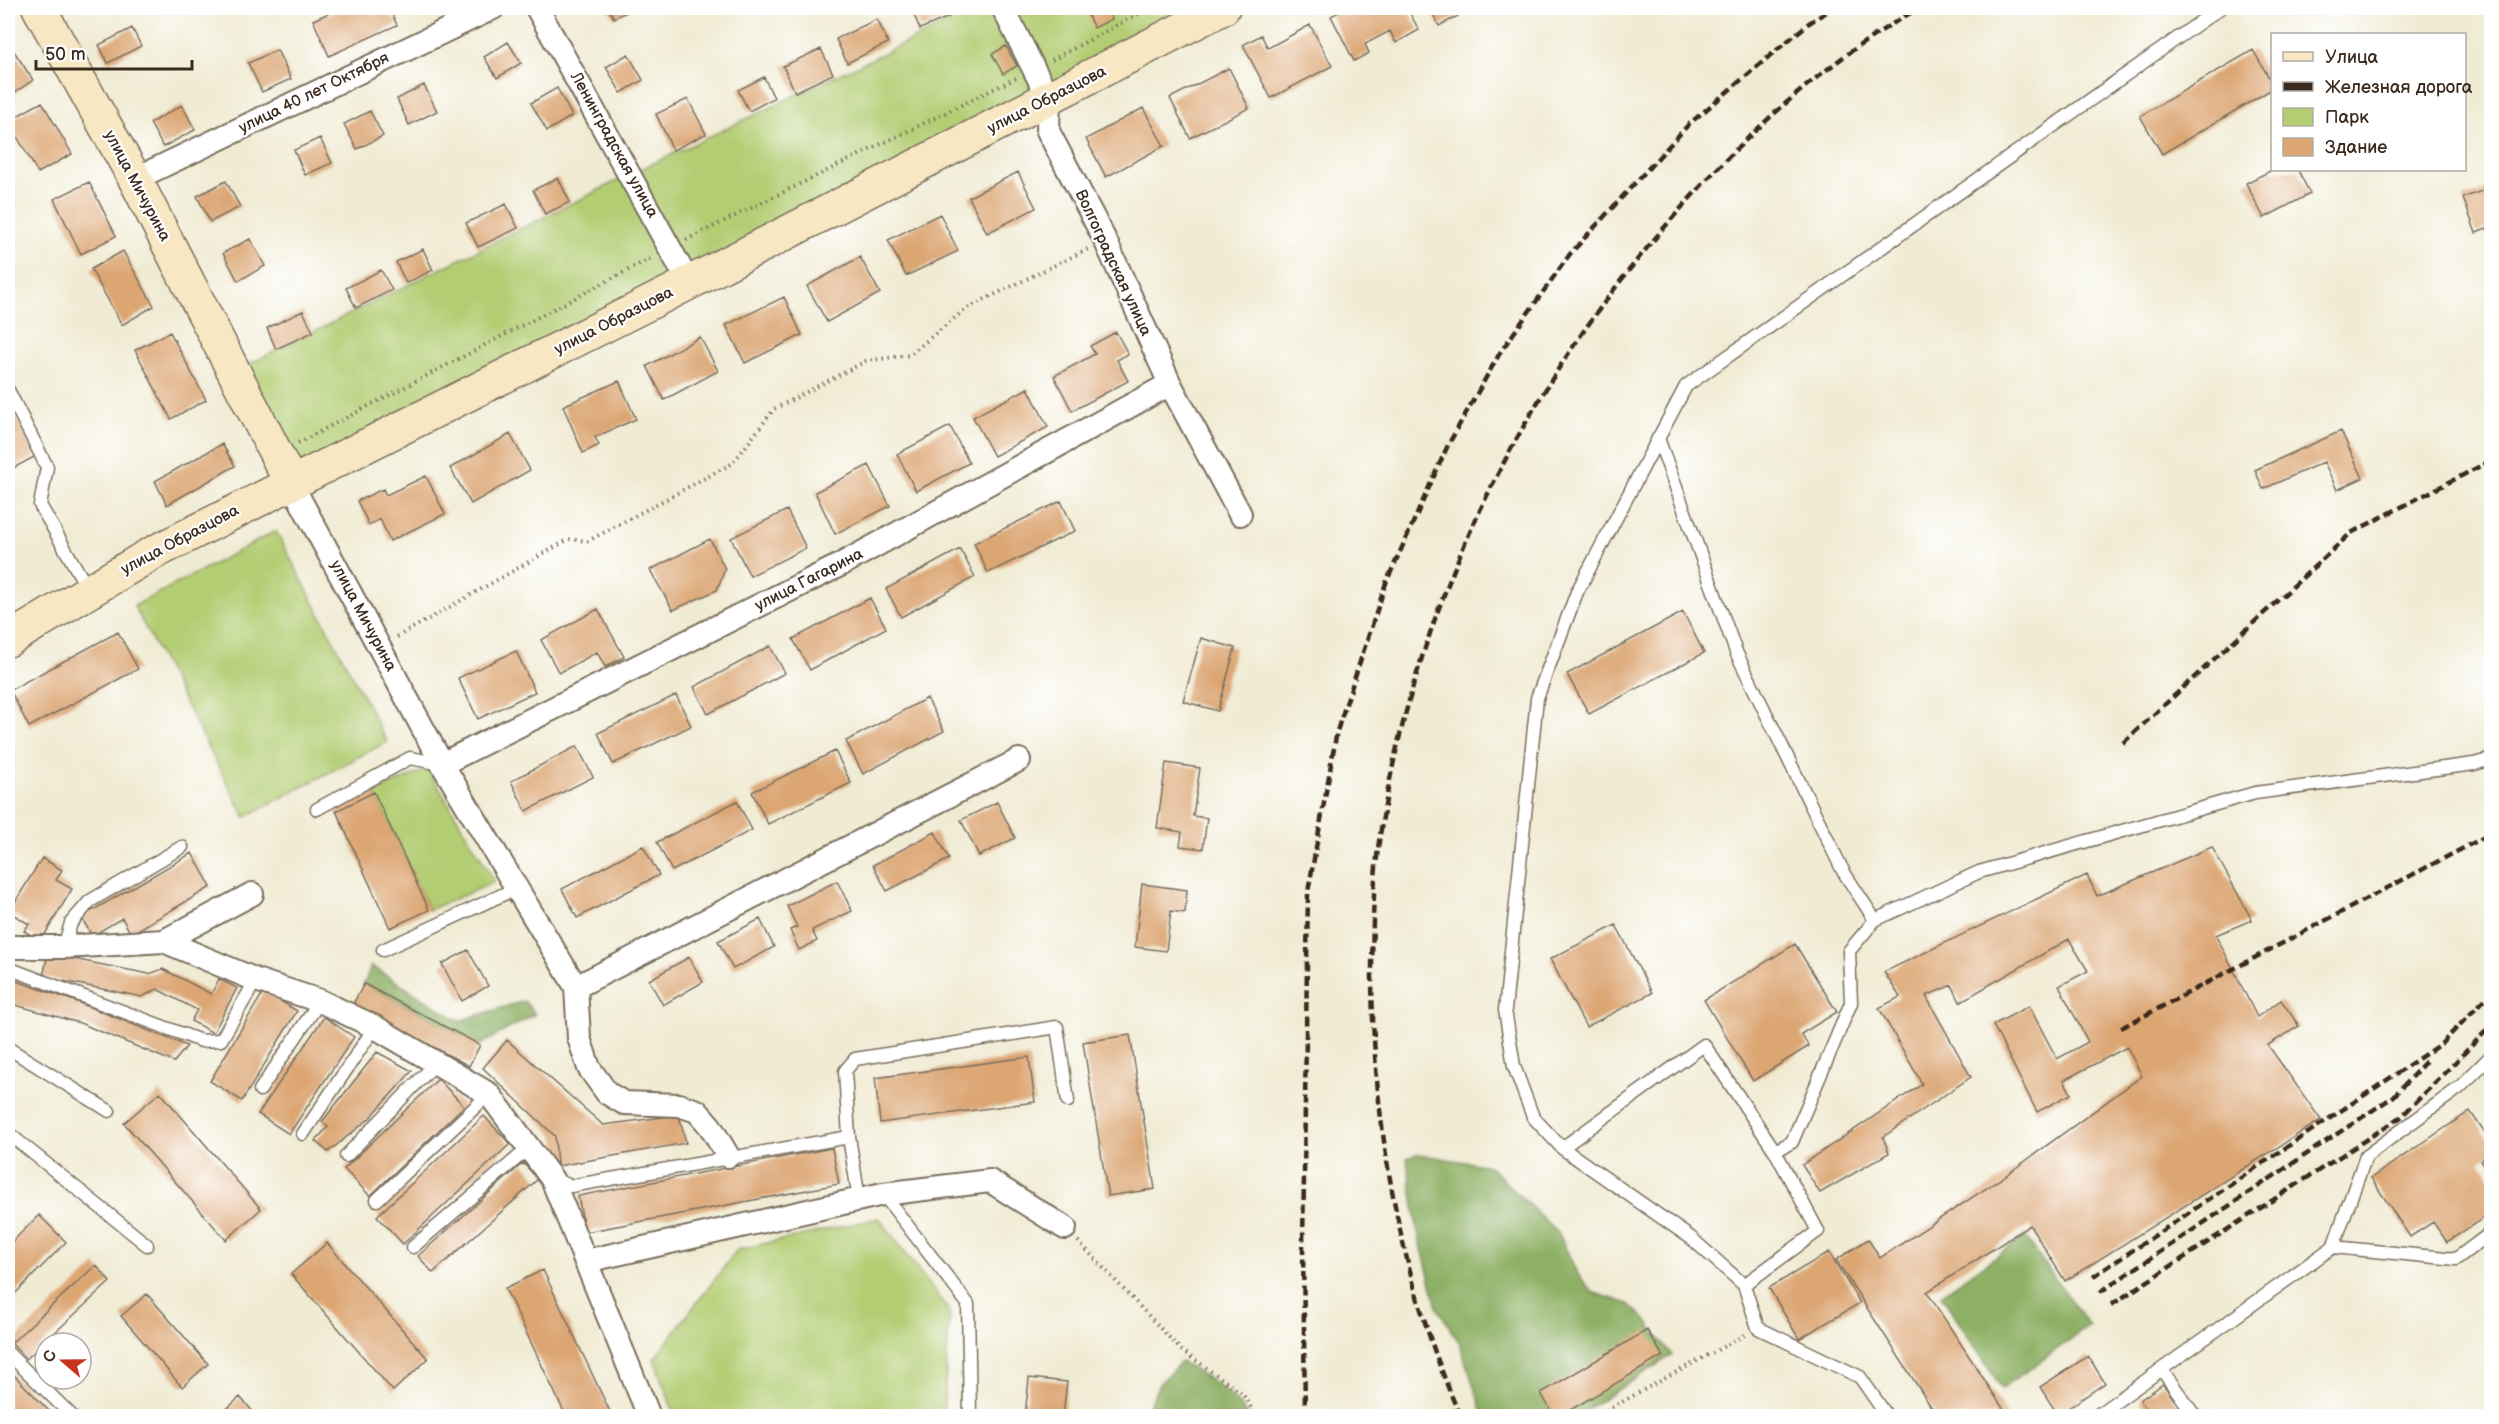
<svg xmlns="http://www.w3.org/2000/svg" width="2499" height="1424" viewBox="0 0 2499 1424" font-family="'Balsamiq Sans',sans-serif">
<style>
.green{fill:#b3cd73;stroke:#777c48;stroke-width:1.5}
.forest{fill:#8eb065;stroke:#646d42;stroke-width:1.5}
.building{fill:#dca673}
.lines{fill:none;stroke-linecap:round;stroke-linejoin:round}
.lane-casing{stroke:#7a6e5d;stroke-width:15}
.street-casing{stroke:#7a6e5d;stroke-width:26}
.secondary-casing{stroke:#7a6e5d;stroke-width:36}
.path{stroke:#7a6e5d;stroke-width:4;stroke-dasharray:1.5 4.5;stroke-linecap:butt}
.lane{stroke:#fff;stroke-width:12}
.street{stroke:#fff;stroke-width:22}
.secondary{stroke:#f7e8c3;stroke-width:33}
.rail{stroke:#3b2a1e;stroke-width:4.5;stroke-dasharray:9 4.5;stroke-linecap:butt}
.labels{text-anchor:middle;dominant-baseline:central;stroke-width:4.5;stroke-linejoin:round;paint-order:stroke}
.street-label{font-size:16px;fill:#3b2a1e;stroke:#fff}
</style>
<rect width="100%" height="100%" fill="#fff"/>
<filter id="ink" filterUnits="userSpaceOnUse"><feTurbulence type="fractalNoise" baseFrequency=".0167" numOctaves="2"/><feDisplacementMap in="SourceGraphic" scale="12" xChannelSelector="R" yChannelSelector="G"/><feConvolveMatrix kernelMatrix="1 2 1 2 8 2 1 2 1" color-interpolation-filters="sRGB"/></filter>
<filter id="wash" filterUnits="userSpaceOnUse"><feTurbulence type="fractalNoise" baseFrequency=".008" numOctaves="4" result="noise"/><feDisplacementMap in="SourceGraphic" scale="24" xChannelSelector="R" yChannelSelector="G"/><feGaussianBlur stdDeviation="1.35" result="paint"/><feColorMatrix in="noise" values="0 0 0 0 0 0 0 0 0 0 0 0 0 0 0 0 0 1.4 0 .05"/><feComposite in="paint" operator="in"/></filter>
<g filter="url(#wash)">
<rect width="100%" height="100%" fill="#f0ebd3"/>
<!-- green -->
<path class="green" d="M978,8H1223L291,483L233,372L631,174Z
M276,531L387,742L245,817L134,606Z
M428,769L495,882L429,910L374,792Z
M879,1218L950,1312L943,1416H675L654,1359L737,1250Z"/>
<!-- forest -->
<path class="forest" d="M371,966L459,1021L524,1001L535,1014L480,1045L364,984Z
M1417,1154L1489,1166L1559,1234L1577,1273L1592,1292L1628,1304L1646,1320L1672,1355L1577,1416H1484L1459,1342L1437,1307L1418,1233L1407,1159Z
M2025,1236L2089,1326L2002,1389L1941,1295Z
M1181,1362C1208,1377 1231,1391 1248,1416H1144L1159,1384Z"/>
<g id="blocks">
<!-- building -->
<path class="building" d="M341,8H389L397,25L329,56L313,20Z
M608,8H634L614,18Z
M911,8H944L949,17L920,29Z
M1084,8H1106L1112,19L1094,28Z
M1347,8H1407L1419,30L1396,43L1390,31L1365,44L1369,53L1354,61L1331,16Z
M1430,8H1454L1458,16L1439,26Z
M877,19L888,43L847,63L836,39Z
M1310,25L1332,66L1271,98L1243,45L1261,35L1268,48Z
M132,28L141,46L108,63L99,45Z
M8,42L33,80L8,97Z
M508,42L521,63L497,78L484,57Z
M1006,46L1017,66L1003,74L992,54Z
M821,49L833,74L795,92L783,66Z
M277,50L291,79L262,92L248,63Z
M2253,50L2272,83V89L2162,154L2140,116Z
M628,54L643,80L621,93L606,67Z
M1229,68L1249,108L1190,138L1170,98Z
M764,77L774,98L749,111L738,90Z
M424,85L437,111L409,125L397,99Z
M557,88L572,116L547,131L531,103Z
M688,99L706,134L673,150L656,114Z
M42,102L72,154L38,173L8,121Z
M182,105L195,130L163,147L150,123Z
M1143,108L1164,146L1106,177L1086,139Z
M370,111L383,136L357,149L344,124Z
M320,138L332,163L305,175L294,150Z
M2272,170H2298L2310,194L2264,218L2246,183Z
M1018,172L1036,208L987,233L969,197Z
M558,178L570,202L545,214L533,190Z
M226,181L240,207L210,222L197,196Z
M89,182L116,236L81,254L54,199Z
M2492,187V227L2476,233L2463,198Z
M506,204L518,228L478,247L466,223Z
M940,214L958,251L906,276L888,240Z
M250,239L265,266L238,281L223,253Z
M423,249L433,270L406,283L396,262Z
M123,251L154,306L122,325L91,269Z
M860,257L880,293L827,322L807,286Z
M381,270L392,290L356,308L346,288Z
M784,297L802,335L745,363L726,325Z
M303,311L313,332L276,349L267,328Z
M170,332L206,400L171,419L135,350Z
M1116,332L1128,354L1117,360L1128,381L1072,411L1054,376L1095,354L1090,346Z
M700,337L718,371L664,400L647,366Z
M619,381L636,419L595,437L599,445L583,453L563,406Z
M1028,388L1048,427L994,456L973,417Z
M8,400L36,456L8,471Z
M950,426L969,463L916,491L897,454Z
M2341,431L2363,478L2337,490L2324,462L2263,489L2255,470Z
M510,434L530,470L471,504L450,468Z
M222,444L235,466L167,505L155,481Z
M869,465L890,506L835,534L815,492Z
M426,476L445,514L390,541L380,519L369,525L357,501L383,489L386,495Z
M1061,501L1075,531L988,573L974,543Z
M787,510L806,548L750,576L731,538Z
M710,539L725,569L717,590L673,610L650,570Z
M960,549L975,577L901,617L886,589Z
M870,598L886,628L810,670L793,639Z
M598,609L624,657L605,667L597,652L559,673L541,640Z
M1683,612L1704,653L1589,714L1567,674Z
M118,632L138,669L29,727L10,690Z
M1201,638L1235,648L1218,711L1183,701Z
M770,646L785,673L708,714L694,687Z
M516,651L535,692L478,719L458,678Z
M676,695L691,726L613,764L598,733Z
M927,698L944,731L863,774L846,741Z
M577,746L593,777L526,811L511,781Z
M835,751L851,783L768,824L752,792Z
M1166,763L1200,768L1193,816L1207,818L1203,849L1180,846L1182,832L1157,828Z
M374,792L429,910L390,928L336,811Z
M737,801L752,830L672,871L657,842Z
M997,802L1015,838L979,856L961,820Z
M935,832L949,859L887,891L873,865Z
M643,846L659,875L577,918L562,889Z
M2212,847L2252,920L2216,935L2257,1017L2281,1000L2299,1026L2268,1045L2321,1120L2065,1281L2030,1225L1927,1292L2008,1416H1937L1836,1260L1868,1239L1880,1258L2002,1178L2142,1076L2127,1047L2064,1080L2071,1094L2037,1112L1993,1025L2029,1006L2057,1059L2088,1042L2059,986L2088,971L2069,939L1960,1002L1952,985L1926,996L1971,1077L1883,1137L1889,1153L1820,1193L1802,1165L1922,1084L1879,1008L1900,997L1884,972L2087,875L2097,896Z
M192,853L211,887L131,934L122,918L92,936L81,917Z
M42,858L62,870L56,880L72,889L41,941L24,931L29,924L9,912Z
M837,881L852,911L812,930L817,941L799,950L790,930L797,927L787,906Z
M1142,884L1187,890L1185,913L1171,911L1166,951L1135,947Z
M760,919L774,947L733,969L718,941Z
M1616,925L1652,993L1586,1027L1550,959Z
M1795,944L1837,1012L1801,1034L1809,1046L1753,1081L1704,1000Z
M468,950L488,986L462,1001L442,964Z
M48,954L149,974L163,969L211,994L219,979L237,988L213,1033L191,1021L197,1010L157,989L142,997L43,977Z
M689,957L703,982L663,1005L649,980Z
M8,978L77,1002L187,1046L174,1062L80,1023L8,1003Z
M364,984L480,1045L469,1066L353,1004Z
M264,991L297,1011L242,1101L210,1081Z
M324,1017L354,1037L289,1134L258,1114Z
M1130,1035L1155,1189L1108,1196L1083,1042Z
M507,1040L603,1125L679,1115L686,1143L557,1166L555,1136L483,1068Z
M377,1052L412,1071L370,1118L328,1152L315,1141L328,1127L322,1122Z
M1029,1057L1035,1102L880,1123L875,1078Z
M438,1079L464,1106L370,1196L344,1169Z
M160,1092L261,1209L226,1240L124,1123Z
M2470,1111L2492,1144V1153L2480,1161L2492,1179V1212L2447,1242L2433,1222L2410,1237L2371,1178Z
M484,1116L510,1144L403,1244L377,1216Z
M832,1148L839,1184L585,1232L578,1196Z
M523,1163L538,1179L433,1273L418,1256Z
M39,1215L66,1242L8,1301V1246Z
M327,1243L428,1359L393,1391L291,1274Z
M1829,1252L1860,1303L1799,1339L1769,1288Z
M96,1265L110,1282L26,1359L11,1343Z
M543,1270L611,1414L605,1416H566L505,1288Z
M147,1294L208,1364L182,1387L121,1316Z
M1647,1330L1663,1356L1560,1416H1554L1541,1393Z
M2088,1356L2105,1383L2058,1415L2040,1387Z
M8,1369L54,1416H8Z
M1029,1378L1067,1382L1063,1416H1025Z
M2163,1384L2186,1416H2151L2140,1400Z
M240,1397L257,1416H219Z"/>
</g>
</g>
<g filter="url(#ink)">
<use href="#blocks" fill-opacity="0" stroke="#7a6e5d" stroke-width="1.5"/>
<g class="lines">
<!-- lane casing -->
<g class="lane-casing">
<path id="lane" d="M8,390L47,467L40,505L89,591
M1658,438L1736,652L1843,871L1875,920
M317,809L410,758L442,764
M64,947L71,923L90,901L182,847
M383,950L517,888
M8,968L201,1041L221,1040L256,980
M8,1048L109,1111
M260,1090L320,1001
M8,1133L147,1245
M303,1134L375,1027
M1562,1148L1704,1045L1775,1151L1818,1231L1744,1285
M1775,1151L1792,1142L1851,1003L1849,951L1875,920L1979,872L2255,793L2474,764L2492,759
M346,1156L437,1062
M552,1179L571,1186L849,1137
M883,1194L968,1304L970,1416
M859,1199L849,1137L845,1071L855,1059L1057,1027L1068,1101
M377,1200L489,1094
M413,1247L530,1147
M2333,1247L2366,1156L2459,1088L2492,1055
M8,1353L72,1416
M2162,1370L2195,1416
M1887,1416L1860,1377L1758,1328L1744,1285L1691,1238L1562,1148L1533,1117L1514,1066L1505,1010L1537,698L1577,592L1686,386L2220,8
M2096,1416L2333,1247L2456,1259L2492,1232"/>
</g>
<!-- street casing -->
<g class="street-casing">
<path id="street" d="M537,8L689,283
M1003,8L1049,99L1048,131L1105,240L1170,384L1240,514
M135,179L493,8
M291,483L442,764L576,987L579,1038L589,1068L607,1093L624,1103L679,1105L697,1111L710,1126L728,1156
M442,764L840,565L1170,384
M164,941L252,894
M8,947H64L164,941L256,980L320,1001L375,1027L489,1094L552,1179L649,1416
M576,987L1019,760
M586,1261L883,1194L990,1181L1065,1228"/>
</g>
<!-- secondary casing -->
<g class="secondary-casing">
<path id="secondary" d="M39,8L135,179L291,483
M8,640L151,554L689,283L1223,8"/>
</g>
<!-- path -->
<path class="path" d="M1052,60L1149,8
M686,240L1016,78
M298,443L653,257
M397,637L569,539L588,541L733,463L774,409L866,361L909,355L967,308L1088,249
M1078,1241L1181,1350L1242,1393L1256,1416
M1596,1416L1745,1335"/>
<!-- lane -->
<use href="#lane" class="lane"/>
<!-- street -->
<use href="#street" class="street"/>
<!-- secondary -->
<use href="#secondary" class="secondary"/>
<!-- rail -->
<path class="rail" d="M2123,743L2351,533L2492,460
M2121,1028L2492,833
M2093,1277L2442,1043L2492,992
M2100,1292L2394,1096L2427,1060
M2111,1305L2401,1117L2492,1025
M1305,1416L1303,1245L1308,892L1337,731L1386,583L1448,445L1501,351L1570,254L1689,124L1809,23L1833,8
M1460,1416C1399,1275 1372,1121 1372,967C1373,921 1373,874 1381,829C1416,608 1517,398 1663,229C1736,143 1820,64 1919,8"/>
</g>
</g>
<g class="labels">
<!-- street labels -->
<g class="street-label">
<text transform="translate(314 93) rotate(-26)">улица 40 лет Октября</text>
<text transform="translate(1047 100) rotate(-27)">улица Образцова</text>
<text transform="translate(614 145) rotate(61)">Ленинградская улица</text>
<text transform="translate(137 186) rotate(62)">улица Мичурина</text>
<text transform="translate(1113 263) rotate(65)">Волгоградская улица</text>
<text transform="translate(614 321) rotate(-27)">улица Образцова</text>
<text transform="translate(180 540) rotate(-28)">улица Образцова</text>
<text transform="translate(809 580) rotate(-27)">улица Гагарина</text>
<text transform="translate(363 616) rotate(62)">улица Мичурина</text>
</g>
</g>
<!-- margin -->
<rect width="2499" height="1424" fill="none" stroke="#fff" stroke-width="30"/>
<!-- legend -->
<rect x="2271" y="33" width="195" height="138" fill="#ffffff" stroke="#b1aaa5" stroke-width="1.5"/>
<rect x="2283" y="52" width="30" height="9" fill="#f7e8c3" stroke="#b1aaa5" stroke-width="1.5"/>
<text x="2325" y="63" font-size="18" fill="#3b2a1e">Улица</text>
<rect x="2283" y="82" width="30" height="9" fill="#3b2a1e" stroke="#b1aaa5" stroke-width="1.5"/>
<text x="2325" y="93" font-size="18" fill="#3b2a1e">Железная дорога</text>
<rect x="2283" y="108" width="30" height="18" fill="#b3cd73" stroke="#b1aaa5" stroke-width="1.5"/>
<text x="2325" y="123" font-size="18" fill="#3b2a1e">Парк</text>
<rect x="2283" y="138" width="30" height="18" fill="#dca673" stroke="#b1aaa5" stroke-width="1.5"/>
<text x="2325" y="153" font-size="18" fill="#3b2a1e">Здание</text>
<!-- north arrow -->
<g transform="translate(63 1361) rotate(290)"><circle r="28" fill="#ffffff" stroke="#b1aaa5" stroke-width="1.5"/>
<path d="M0-4.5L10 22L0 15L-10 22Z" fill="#c8321e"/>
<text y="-9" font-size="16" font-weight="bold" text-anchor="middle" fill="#3b2a1e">С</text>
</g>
<!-- scale -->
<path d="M36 60v9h156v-9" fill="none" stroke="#3b2a1e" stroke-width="3"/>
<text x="45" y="60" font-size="18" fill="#3b2a1e" stroke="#ffffff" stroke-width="4.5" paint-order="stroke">50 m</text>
</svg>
